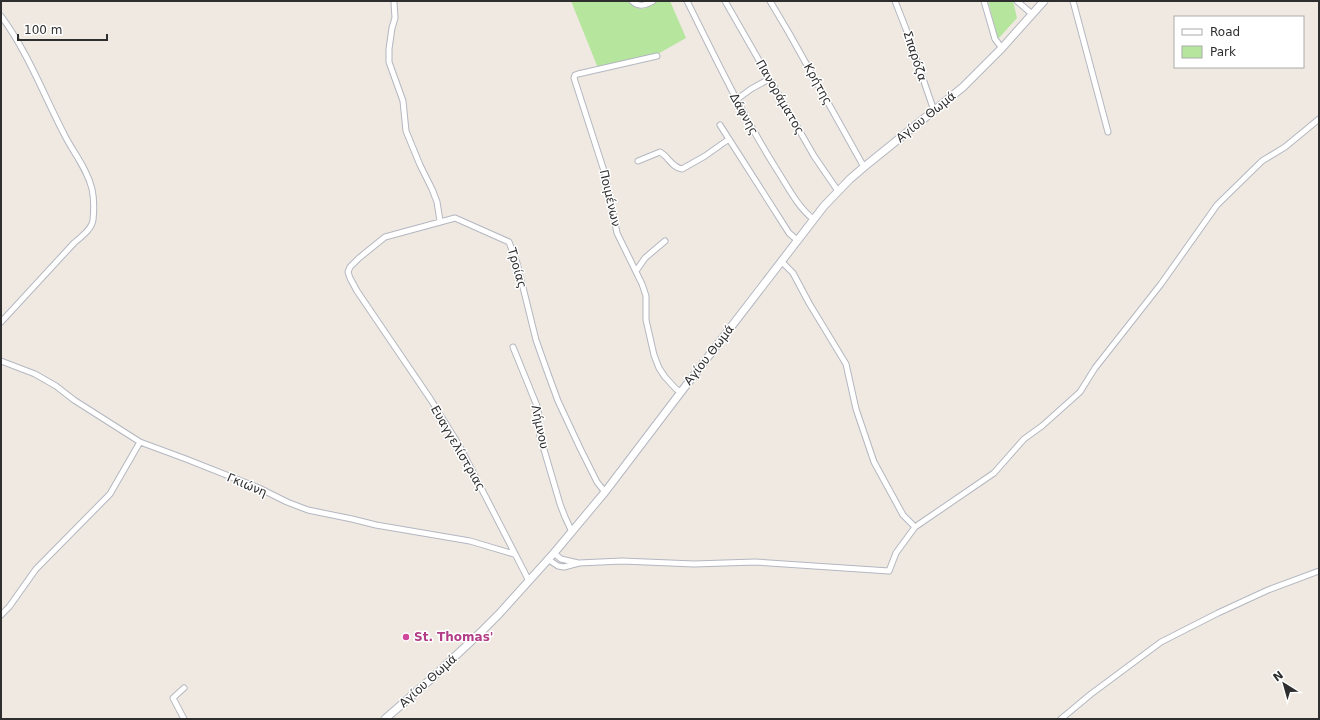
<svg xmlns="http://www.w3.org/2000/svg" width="1320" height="720" viewBox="0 0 1320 720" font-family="'DejaVu Sans',sans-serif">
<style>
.green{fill:#b6e59e}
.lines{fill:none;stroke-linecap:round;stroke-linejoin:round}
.street-casing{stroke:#b4b7c1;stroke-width:7}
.secondary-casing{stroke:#b4b7c1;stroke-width:9}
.street{stroke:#fff;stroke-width:5}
.secondary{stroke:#fff;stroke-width:7}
.hotel-dot{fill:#d1479c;stroke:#fff;stroke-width:1.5}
.labels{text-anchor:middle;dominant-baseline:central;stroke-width:3;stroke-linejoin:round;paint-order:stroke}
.street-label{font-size:12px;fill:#2e2e2e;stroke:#fff}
.hotel-label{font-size:12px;font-weight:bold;fill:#b23c85;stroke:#fff;text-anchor:start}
</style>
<rect width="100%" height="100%" fill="#efe9e1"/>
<!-- green -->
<path class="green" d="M571,1H630L636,8L643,9L658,1H670L686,38L654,56L598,68Z
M988,1H1013L1017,18L998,39Z"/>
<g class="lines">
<!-- street casing -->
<g class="street-casing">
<path id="street" d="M632,1C639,8 646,5 653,1
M687,1C716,59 743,116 777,170C788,187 797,206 813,219
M725,1L814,156L838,191
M770,1L789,33L864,167
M895,1L906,29L932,105L935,110
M984,1L995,39L1002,48
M1017,1L1032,14
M1073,1L1108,132
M394,3L395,18L392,28L389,49V62L403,101L406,131L420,165L432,189L437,202L440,221
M1,16C27,51 43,93 63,132C72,151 87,168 92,189C94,198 94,210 93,220C92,229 81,237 74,243L1,322
M657,56L578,74L575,75L574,78L605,174L617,233L642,284L646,296V320L654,355L659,368L665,377L676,389L681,392
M736,100L751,89L769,79
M720,125L789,233L797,240
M638,161L660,152C669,157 671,167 682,169L705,156L729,139
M636,271L645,258L665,241
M513,347L537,406C540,416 538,426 540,436L560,504L565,517L572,532
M1,361L35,374L56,386L74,400L140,442L186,459L259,488L287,502L308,510L352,519L376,525L470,541L514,554
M915,527L994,473L1024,439L1042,426L1080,392L1095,368L1161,284L1217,205L1262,161L1285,147L1319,119
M554,553L561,559L578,563
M549,560L558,566L564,567L579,563L622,561L694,564L755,562L889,571L896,553L915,527L903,515L874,462L856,409L846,364L809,303L793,273L781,261
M529,581L459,445L431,400L357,291L350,278L348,272L350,267L359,258L385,237L455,218L509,242L517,263L536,340L547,371L558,401L580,448L597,482L605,492
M1,615L9,607L36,569L110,494L140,442
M184,719L173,698L184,688
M1061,719L1091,694L1161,642L1218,613L1268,590L1319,571"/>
</g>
<!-- secondary casing -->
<g class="secondary-casing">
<path id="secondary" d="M385,719L431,679L483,630L499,614L554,553L605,492L681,392L824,206L850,179L864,167L963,87L1002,48L1044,1"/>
</g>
<!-- street -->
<use href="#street" class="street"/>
<!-- secondary -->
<use href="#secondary" class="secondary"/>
</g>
<!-- markers -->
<circle class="hotel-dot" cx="406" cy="637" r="4"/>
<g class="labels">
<!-- street labels -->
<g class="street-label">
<text transform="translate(915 56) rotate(72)">Σπαρόζα</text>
<text transform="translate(818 84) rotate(61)">Κρήτης</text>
<text transform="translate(780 97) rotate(60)">Πανοράματος</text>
<text transform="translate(744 114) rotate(61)">Δάφνης</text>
<text transform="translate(926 117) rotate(-39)">Αγίου Θωμά</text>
<text transform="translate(610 198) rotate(77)">Ποιμένων</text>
<text transform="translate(517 268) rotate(74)">Τροίας</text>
<text transform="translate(709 355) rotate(-52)">Αγίου Θωμά</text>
<text transform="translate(540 427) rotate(78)">Λήμνου</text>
<text transform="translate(458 448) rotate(60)">Ευαγγελίστριας</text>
<text transform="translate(247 485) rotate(23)">Γκιώνη</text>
<text transform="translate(428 681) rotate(-42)">Αγίου Θωμά</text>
</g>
<!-- hotel labels -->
<g class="hotel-label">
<text x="414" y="637">St. Thomas'</text>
</g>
</g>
<!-- border -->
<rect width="1320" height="720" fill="none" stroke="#2e2e2e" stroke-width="4"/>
<!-- legend -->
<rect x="1174" y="16" width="130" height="52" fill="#ffffff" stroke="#ababab"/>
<rect x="1182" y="29" width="20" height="6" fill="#ffffff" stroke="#ababab"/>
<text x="1210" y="36" font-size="12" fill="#2e2e2e">Road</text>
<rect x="1182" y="46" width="20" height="12" fill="#b6e59e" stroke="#ababab"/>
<text x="1210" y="56" font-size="12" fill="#2e2e2e">Park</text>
<!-- north arrow -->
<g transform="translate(1284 684) rotate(323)" stroke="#ffffff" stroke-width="3" paint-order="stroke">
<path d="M0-3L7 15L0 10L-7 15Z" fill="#2e2e2e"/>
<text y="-6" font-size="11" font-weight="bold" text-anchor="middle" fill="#2e2e2e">N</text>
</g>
<!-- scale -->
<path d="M18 34v6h89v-6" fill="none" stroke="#2e2e2e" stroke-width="2"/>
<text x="24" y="34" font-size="12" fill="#2e2e2e" stroke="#ffffff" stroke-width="3" paint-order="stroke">100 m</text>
</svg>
